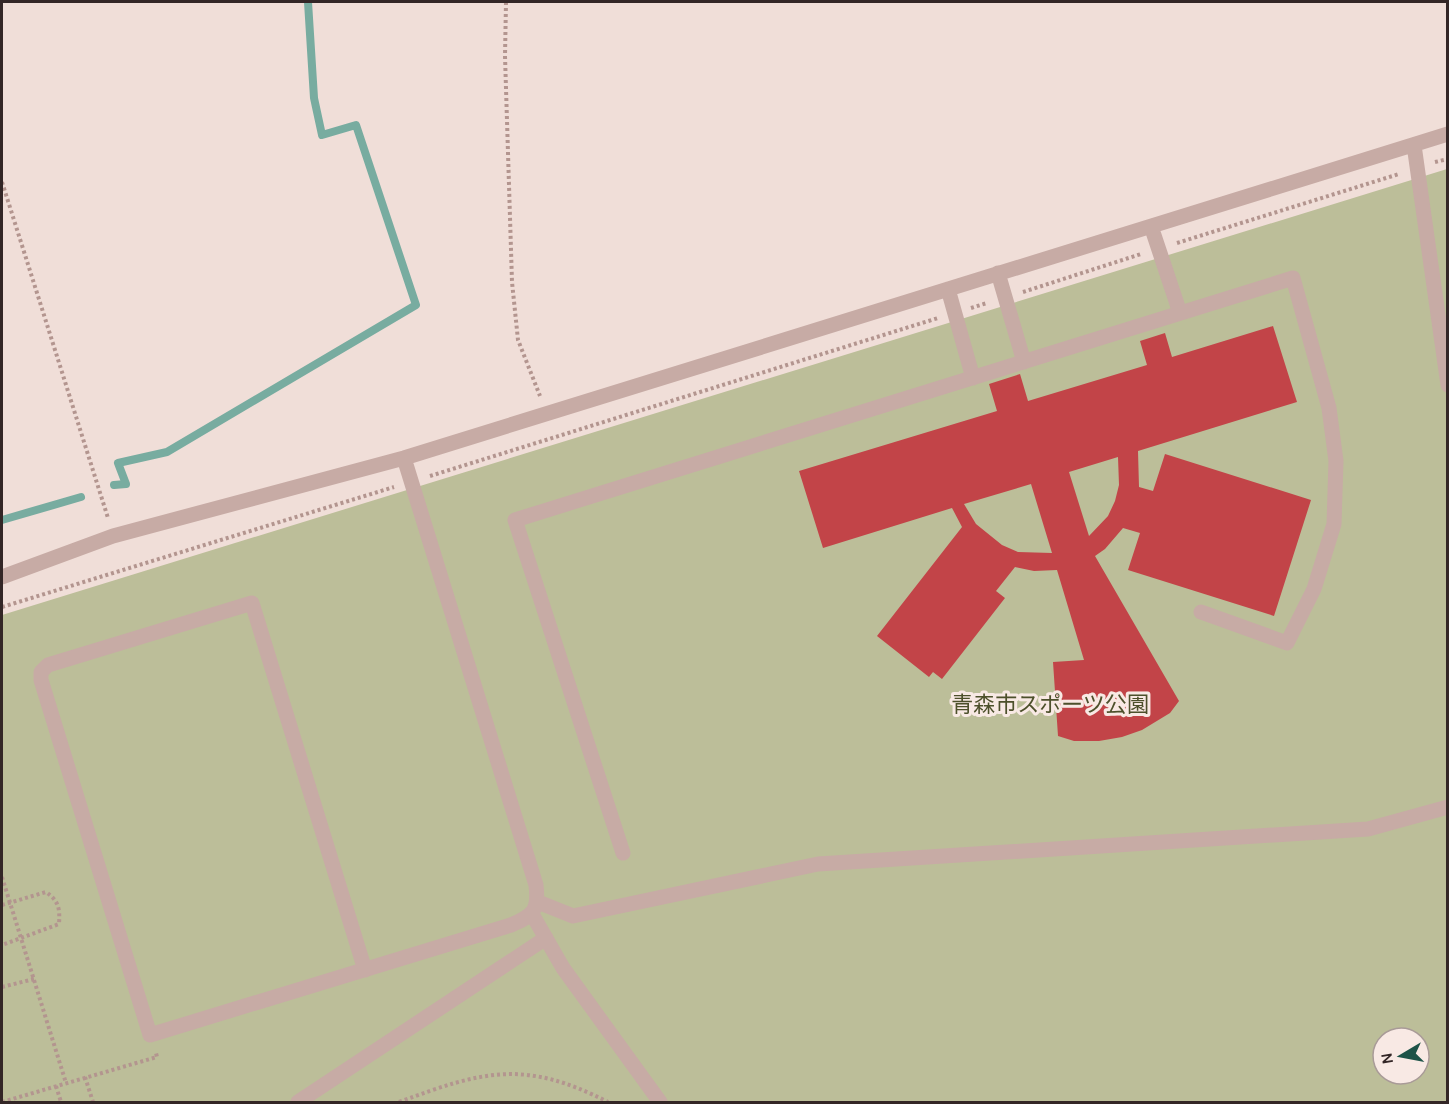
<svg xmlns="http://www.w3.org/2000/svg" width="1449" height="1104" viewBox="0 0 1449 1104" font-family="Karla,'Noto Sans JP',sans-serif">
<style>
.green{fill:#bcbe99;fill-rule:evenodd}
.lines{fill:none;stroke-linecap:round;stroke-linejoin:round}
.stream{stroke:#78aca0;stroke-width:8}
.building{fill:#c24448;fill-rule:evenodd}
.path{stroke:#b3958f;stroke-width:4;stroke-dasharray:3 3;stroke-linecap:butt}
.minor{stroke:#c7aba5;stroke-width:15}
.labels{text-anchor:middle;dominant-baseline:central;stroke-width:6;stroke-linejoin:round;paint-order:stroke}
.park-label{font-size:22px;fill:#4d502b;stroke:#f8e9e4}
</style>
<rect width="100%" height="100%" fill="#f0ded8"/>
<!-- green -->
<path class="green" d="M1447,169V1102H2V615ZM1383,1038H1419V1074H1383Z"/>
<g class="lines">
<!-- stream -->
<path class="stream" d="M114,485L126,484L118,463L167,452L416,305L356,125L322,135L314,98L308,2
M2,520L81,497"/>
</g>
<!-- building -->
<path class="building" d="M1273,326L1297,402L1138,451L1139,487L1153,491L1165,454L1311,500L1274,616L1128,570L1140,533L1123,528L1105,549L1095,556L1179,701L1170,713L1142,730L1122,737L1099,741H1074L1058,736L1053,662L1084,660L1057,570L1034,571L1015,567L996,591L1005,598L942,679L933,672L929,677L877,636L962,527L952,508L823,548L799,471L997,411L989,384L1020,374L1028,401L1147,365L1140,341L1165,333L1172,357ZM1118,457L1119,485L1115,501L1108,516L1089,536L1069,472ZM1031,484L1052,553L1018,552L1002,545L976,524L964,504Z"/>
<g class="lines">
<!-- path -->
<path class="path" d="M506,2L505,56L512,282L518,340L540,396
M1435,162L1448,159
M2,182L108,518
M1177,243L1399,174
M1023,292L1141,254
M971,308L987,303
M430,476L938,318
M2,607L394,487
M2,877L66,1083
M2,905L46,892C59,901 60,909 59,924L2,945
M2,987L34,979
M85,1077L93,1102
M56,1086L61,1102
M2,1102L157,1057L156,1053
M399,1102C483,1071 524,1059 608,1102"/>
<!-- minor -->
<path class="minor" d="M1414,145L1448,385
M1151,226L1180,313
M998,273L1024,362
M948,289L973,378
M2,577L113,536L404,458L1448,134
M623,853L515,520L1293,278L1329,408L1336,461L1334,524L1314,589L1287,643L1201,612
M538,902L573,916L818,864L1368,829L1448,807
M532,914L563,968L660,1102
M365,970L252,603L48,665L41,672V680L150,1035L511,925C534,915 539,910 536,885L404,458
M298,1102L546,938"/>
</g>
<g class="labels">
<!-- park labels -->
<g class="park-label">
<text x="1050" y="705">青森市スポーツ公園</text>
</g>
</g>
<!-- border -->
<rect width="1449" height="1104" fill="none" stroke="#332626" stroke-width="6"/>
<!-- north arrow -->
<g transform="translate(1401 1056) rotate(260)"><circle r="28" fill="#f8e9e4" stroke="#a99b98" stroke-width="1.5"/>
<path d="M0-4.5L10 22L0 15L-10 22Z" fill="#1d5348"/>
<text y="-9" font-size="16" font-weight="bold" text-anchor="middle" fill="#332626">N</text>
</g>
</svg>
